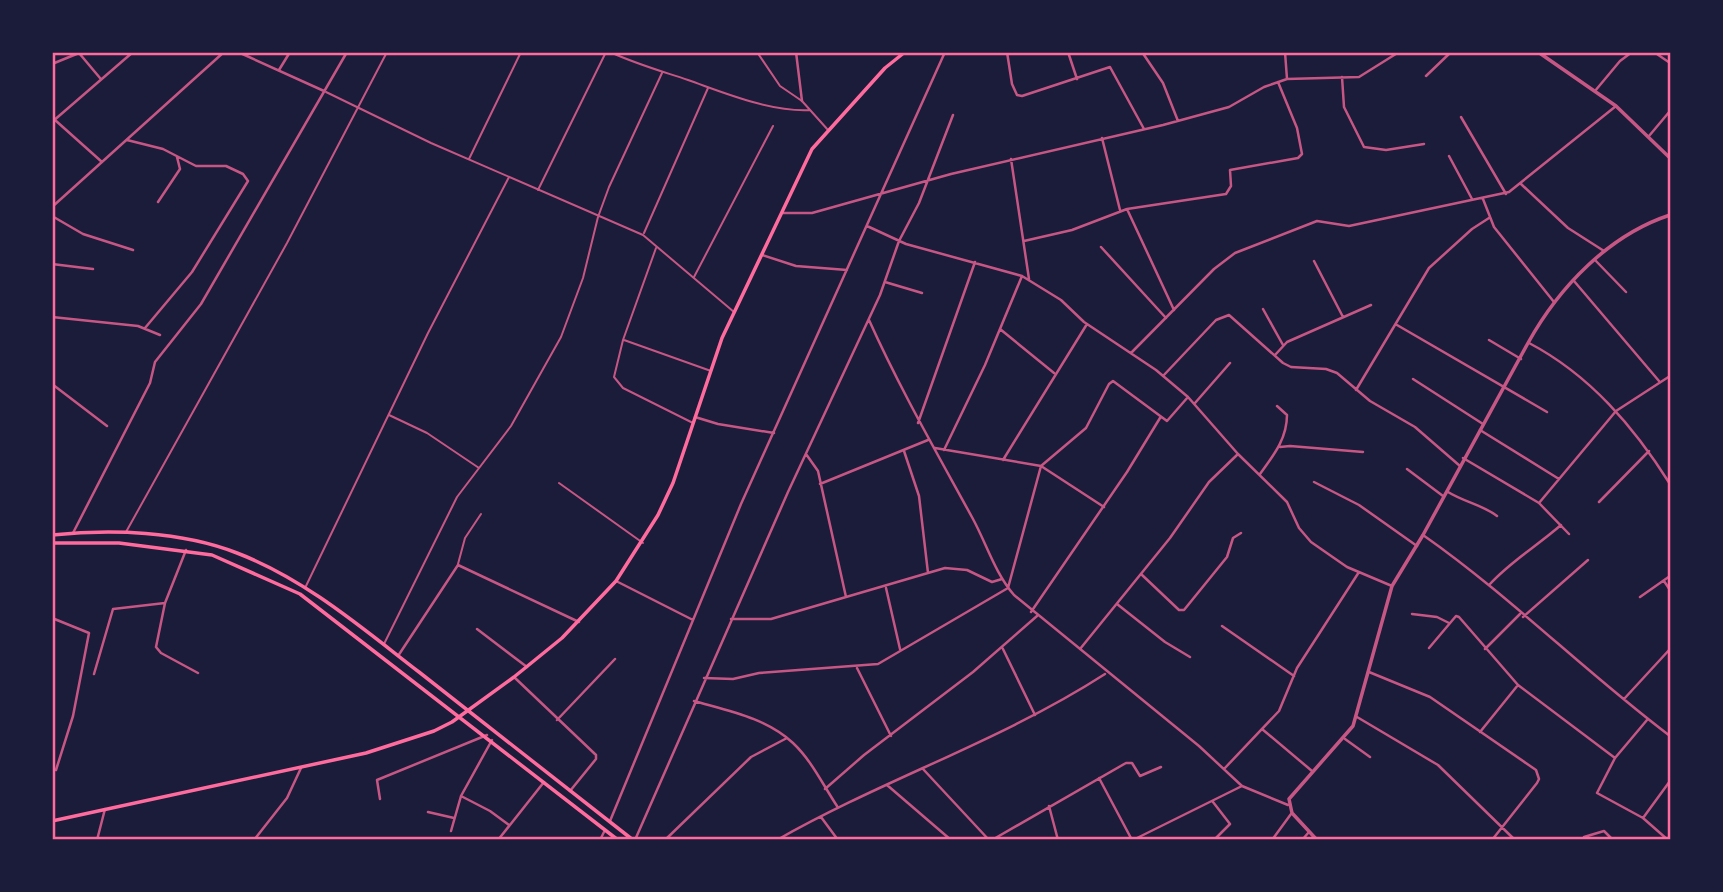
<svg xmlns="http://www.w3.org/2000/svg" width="1723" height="892" viewBox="0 0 1723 892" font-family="'Open Sans',sans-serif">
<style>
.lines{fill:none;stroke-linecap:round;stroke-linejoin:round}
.pedestrian{stroke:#c65784;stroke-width:2}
.minor{stroke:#c65784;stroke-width:2.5}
.tertiary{stroke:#c65784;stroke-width:3.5}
.secondary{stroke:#ff6b9d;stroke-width:3.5}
.neatline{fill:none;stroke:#ff6b9d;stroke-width:2.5}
</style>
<rect width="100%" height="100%" fill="#1b1b3a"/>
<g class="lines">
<!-- pedestrian -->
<path class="pedestrian" d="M610,52C636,64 661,71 688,80C725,93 770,112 810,110
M757,52L780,86L802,101L828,130
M326,92L431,143L643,235L734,312
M469,159L521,52
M538,190L606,52
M644,233L708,88
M656,248L623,340L614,377L623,388L693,423
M694,277L773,126
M624,340L711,371
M389,415L427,433L479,468
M559,483L643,543
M126,532L287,243L387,52
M458,564L465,538L481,514
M306,586L428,333L509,177
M384,644L457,497L511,426L561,337L583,278L598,217L609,187L662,73"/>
<!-- minor -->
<path class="minor" d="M238,52L324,91
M796,52L802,101
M1007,52L1012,84L1017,95L1022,96L1110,67L1144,129
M1068,52L1077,79
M1142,52L1163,83L1178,121
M1285,52L1287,79
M1654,52L1670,63
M52,64L79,53L100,78
M279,70L290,52
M1426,76L1451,52
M1342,77L1344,107L1364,147L1386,150L1424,144
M1595,91L1620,61L1632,52
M1461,117L1506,194
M55,120L102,162
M52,122L133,52
M1649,136L1670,111
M1102,138L1120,210
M127,140L163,149L196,166H226L243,174L248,181L192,272L145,328
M1449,156L1472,199
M1011,159L1029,279
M1521,184L1568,228L1604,251
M1483,199L1494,227L1554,302
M158,202L180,169L177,157
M52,207L224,52
M1127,209L1174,310
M783,213H812L951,174L1163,125L1229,107L1264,87L1287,79L1359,77L1399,52
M52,216L83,234L133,250
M867,226L906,244L1022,276L1061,300L1084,322L1156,370L1188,397L1238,454L1287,502L1299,528L1311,542L1347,567L1392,586
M1024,241L1072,230L1127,209L1226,194L1231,186L1230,170L1298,158L1302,154L1297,128L1278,82
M1101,247L1166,318
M762,255L796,266L847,270
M1595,260L1626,292
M1314,261L1343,317
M52,264L93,269
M1574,281L1659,381
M885,282L922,293
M1263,309L1283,345
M52,317L138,326L160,335
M869,320C900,389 937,453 973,519C987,545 995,573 1014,595L1199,746L1242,786L1288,805
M1397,325L1547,412
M1000,329L1054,373
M1489,340L1521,359
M1529,343C1590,375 1634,427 1670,484
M1131,353L1214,269L1235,253L1317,221L1349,226L1509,192L1616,106
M1275,355L1287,342L1371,305
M1163,376L1216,320L1229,315L1283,363L1291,367L1326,369L1337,373L1370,401L1415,427L1460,466
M1413,379L1483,424
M52,384L107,426
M1356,390L1429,268L1472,229L1489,218
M1195,403L1230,363
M695,417L718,424L774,433
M918,423L975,262
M1480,430L1559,479
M1280,447L1290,446L1363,452
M935,448L1041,466L1104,507
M944,450L985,365L1022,276
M904,451L919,496L928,573
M806,454L818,471L846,597
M1463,458L1539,503L1569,534
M1003,460L1087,324
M1407,469L1443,496
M1260,474C1273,456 1287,439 1287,415L1277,406
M1314,482L1359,505L1417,546
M820,484L928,440
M1448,492C1464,502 1483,505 1497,516
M1599,502L1649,451
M1539,503L1616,411L1670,376
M73,533L150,383L155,362L201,304L347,52
M1423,535C1510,596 1585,672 1670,736
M186,550L165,603L156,647L161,653L198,673
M1141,574L1179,610H1184L1227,557L1233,538L1241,533
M616,581L693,620
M1664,581L1670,590
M1490,584C1511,561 1537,546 1561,525
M886,588L900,649
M1640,597L1670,576
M1117,604L1165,642L1190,657
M1031,612L1127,472L1160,418
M1412,614L1437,617L1449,623
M1523,617L1588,560
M52,618L89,633L73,716L56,770
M731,619H771L945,568L967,570L992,582L1002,579
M1222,626L1294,676
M477,629L527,667
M1002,647L1035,715
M1429,648L1456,616L1459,617L1518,685L1615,758
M1080,649L1170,538L1209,482L1238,454
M1485,649L1520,614
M398,656L458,565L579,622
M857,668L891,736
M1369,672L1430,697L1536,770L1539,779L1537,783L1492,840
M94,674L113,609L165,603
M514,677L596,755V759L570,791
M704,678L733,679L759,673L878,664L1008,588L1041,466L1086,428L1109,384L1113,381L1167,421L1188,397
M1624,699L1670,649
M694,701C729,711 766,718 793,743C812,761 823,785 837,806
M1357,717L1438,765L1515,840
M557,720L615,659
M1647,720L1615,758L1597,793L1643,818L1668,840
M1262,729L1312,771
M1480,732L1518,685
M1345,739L1370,757
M923,769L989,840
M1224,769L1279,711L1297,668L1359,572
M1099,778L1132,840
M887,785L951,840
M825,789L864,755L973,672L1037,616
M461,796L490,811L509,825
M380,799L377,780L487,735
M1213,802L1230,824L1214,840
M1049,806L1058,840
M428,812L454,818
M821,817L838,840
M1643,818L1670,781
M610,821L741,504L945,52
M451,831L461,796L492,740
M1584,837L1604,831L1613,840
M97,840L105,809
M254,840L287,798L301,768
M498,840L544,782
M600,840L605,830
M635,840L788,492L880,295L899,241L919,203L953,115
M665,840L751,757L787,738
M777,840C884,779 1001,741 1105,674
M992,840L1126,763H1132L1140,776L1161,767
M1133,840L1242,786
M1272,840L1291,814
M1302,840L1309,832"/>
<!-- tertiary -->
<path class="tertiary" d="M1538,52L1616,106L1670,158
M1317,840L1292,813L1289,799L1353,726L1392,586L1423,535L1528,343C1559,287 1609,235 1670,215"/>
<!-- secondary -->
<path class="secondary" d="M52,535C111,529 181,531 237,553C305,579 362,628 419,672C490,728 561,784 633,840
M52,543H119L212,555L300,594L618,840
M52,821L366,753L434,731L452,722L514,677L562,638L616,581L658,515L673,483L722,338L812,149L885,68L905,52"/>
</g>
<!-- border -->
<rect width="1723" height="892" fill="none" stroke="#1b1b3a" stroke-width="108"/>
<rect x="54" y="54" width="1615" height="784" class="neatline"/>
</svg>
